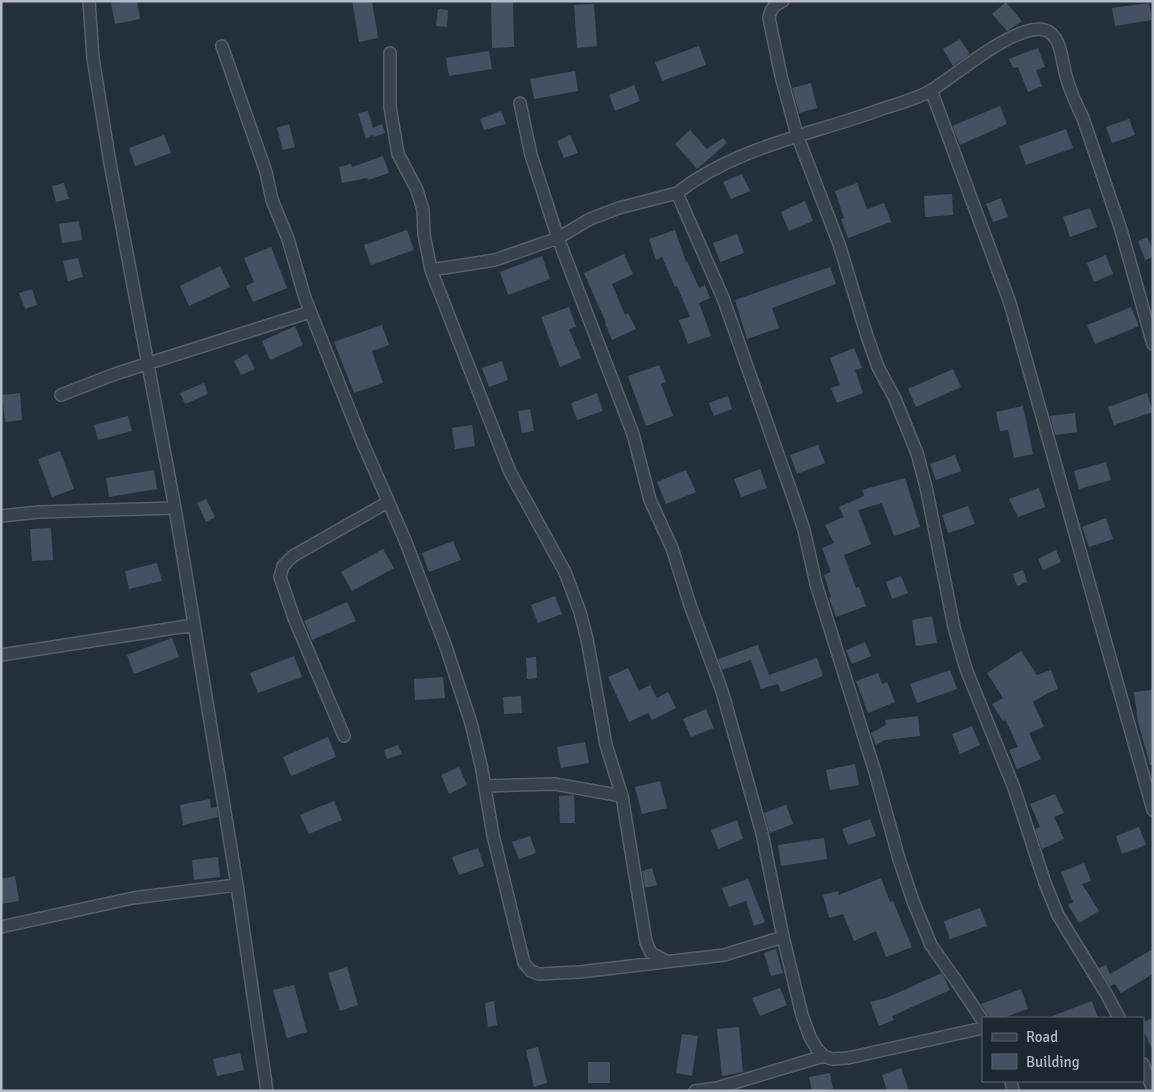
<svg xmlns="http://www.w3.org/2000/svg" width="1154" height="1092" viewBox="0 0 1154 1092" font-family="Signika,sans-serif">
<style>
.building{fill:#455162}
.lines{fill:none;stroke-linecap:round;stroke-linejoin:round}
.minor-casing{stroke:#565f6c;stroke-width:14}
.minor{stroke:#38414e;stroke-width:11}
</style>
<rect width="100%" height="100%" fill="#242f3e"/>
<!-- building -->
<path class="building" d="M119,1H137L140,19L115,24L111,3Z
M352,1H372L378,38L359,42Z
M491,1H513L514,47L492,48Z
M1006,2L1022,21L1007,31L992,14Z
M1149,3L1152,20L1115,26L1112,8Z
M594,4L597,46L577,48L574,5Z
M438,9L448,10L447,27L436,26Z
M960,39L970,54L953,66L943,49Z
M699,46L706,65L662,81L655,62Z
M1038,48L1045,67L1036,70L1042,86L1028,92L1018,67L1013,68L1009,59Z
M489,51L492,69L449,76L446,58Z
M575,71L578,91L534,99L530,79Z
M811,83L817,108L799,113L792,88Z
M634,85L640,101L615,111L609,95Z
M1000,106L1007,124L960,145L952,126Z
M368,111L373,128L382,124L385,133L374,137L373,135L366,139L358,113Z
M501,111L506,124L484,130L480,119Z
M1129,119L1135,135L1112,143L1106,127Z
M289,124L295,147L283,150L277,128Z
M1066,129L1073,148L1026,165L1019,146Z
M690,130L707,149L723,138L727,143L697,169L675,144Z
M164,135L171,153L135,166L129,148Z
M570,135L578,153L564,158L557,141Z
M383,156L389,173L368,180L367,178L342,183L339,167L351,164L352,167Z
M742,174L750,191L731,199L723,182Z
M64,183L69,199L56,202L52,186Z
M857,183L867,209L884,203L891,222L848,238L841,219L844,218L835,191Z
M952,194L953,215L925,217L924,196Z
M1001,198L1008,217L993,222L986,204Z
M805,201L813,221L789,231L781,212Z
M1090,208L1097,227L1070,237L1063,217Z
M79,221L82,240L62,243L59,224Z
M407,230L414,250L371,265L364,245Z
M675,230L686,262L687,261L699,288L705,285L710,298L699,303L711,336L688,344L679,320L690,317L677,286L675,287L662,257L656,260L649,239Z
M737,234L744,253L720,262L713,243Z
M1147,237L1153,250V257L1145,260L1138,241Z
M271,247L287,288L253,302L246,286L254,282L244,258Z
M624,254L633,274L612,284L625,315L628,313L636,329L612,340L605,323H606L584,273Z
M1106,255L1113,274L1094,282L1087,263Z
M542,256L550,279L508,295L500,272Z
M78,258L83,277L68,281L63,261Z
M220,266L230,287L189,306L180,286Z
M830,267L836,284L772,308L779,328L747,339L735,300Z
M32,289L37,305L25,309L19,293Z
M569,307L576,327L569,329L581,358L560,367L541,317Z
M1131,307L1139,326L1095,344L1087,325Z
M382,325L389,345L372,351L383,383L354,393L334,342Z
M295,326L303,345L270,360L262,341Z
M854,348L862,368L855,370L863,393L837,403L831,388L840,385L830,358Z
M247,354L255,369L241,375L234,361Z
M502,361L508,380L489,387L482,368Z
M659,365L666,382L661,384L673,416L646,426L628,376Z
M953,369L961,387L916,407L908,389Z
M204,383L208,394L185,404L180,393Z
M20,393L22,420L5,422L2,395Z
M597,393L603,411L577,420L571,403Z
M1147,393L1153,412L1114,425L1108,407Z
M728,396L732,409L714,416L709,403Z
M1023,406L1033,454L1014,458L1008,430L1000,431L996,412Z
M530,409L534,431L522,433L518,411Z
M1075,413L1077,432L1055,435L1050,416Z
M128,416L132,431L98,440L94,425Z
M472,425L475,446L455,449L452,428Z
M818,445L825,463L797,474L790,455Z
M60,451L74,489L52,497L38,459Z
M955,455L961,471L936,480L930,464Z
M1106,462L1111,480L1079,489L1074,471Z
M760,469L767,488L741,497L734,479Z
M154,470L157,489L109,497L106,478Z
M686,470L696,492L666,504L657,482Z
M905,478L920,527L894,536L882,503L858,510L871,544L844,555L856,588L859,587L866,606L836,617L829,598L831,597L824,575L831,572L822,548L834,543L825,525L844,517L839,507L864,496L862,490Z
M1039,488L1045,507L1018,517L1009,499Z
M206,499L215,517L206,522L197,503Z
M968,506L975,524L948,533L942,515Z
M1106,518L1113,539L1089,547L1082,527Z
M51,528L53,560L32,561L30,529Z
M453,541L461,560L429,572L422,553Z
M383,549L394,568L352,591L341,572Z
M1056,550L1061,562L1043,570L1038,559Z
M157,563L162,581L129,589L125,571Z
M1023,570L1027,582L1017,586L1013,574Z
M901,576L908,593L892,599L886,582Z
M555,596L562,614L538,623L531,605Z
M347,602L356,621L312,640L304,621Z
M932,616L937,643L916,646L912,620Z
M172,638L179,657L134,674L127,655Z
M865,642L871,656L852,664L846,650Z
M758,645L769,675L817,658L823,676L781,692L778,684L761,689L751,660L722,670L718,659Z
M1021,651L1037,675L1051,670L1058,689L1046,694L1033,702L1044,727L1029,733L1041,759L1017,769L1009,750L1018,747L1005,719L1003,721L992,704L1003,698L987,673Z
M294,656L302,677L258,693L250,673Z
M536,657L537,678L527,679L526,658Z
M628,668L639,691L650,685L657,698L668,692L676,708L652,720L648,713L629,722L608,677Z
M950,670L957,689L917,703L910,684Z
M878,673L882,684L887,682L895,702L868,713L856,681Z
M443,677L445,698L415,700L414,679Z
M1153,690V765H1150L1138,722L1134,692Z
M521,696L522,713L504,714L503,697Z
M706,709L714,728L691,737L683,719Z
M918,716L920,736L885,740L876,745L871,733L886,725L885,720Z
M972,726L980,745L960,754L952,734Z
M328,737L336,757L291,776L283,757Z
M585,742L589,763L561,768L557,747Z
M398,745L402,754L387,759L384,750Z
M855,764L859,785L830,790L826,770Z
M459,767L467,785L449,794L441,775Z
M660,781L667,808L642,814L635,787Z
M1055,794L1064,813L1054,817L1064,839L1042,849L1035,829L1040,827L1030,804Z
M574,795L575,823H560L559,796Z
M210,799L211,808L217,807L218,817L183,825L180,805Z
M334,801L342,820L309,834L300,815Z
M786,805L793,824L770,833L764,813Z
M870,819L876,836L848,845L842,829Z
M737,820L743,839L718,849L711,830Z
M1139,827L1146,845L1122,854L1116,836Z
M530,836L536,853L519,859L512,842Z
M824,838L827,859L781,866L778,845Z
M478,848L484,866L459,875L452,857Z
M218,857L220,877L194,880L192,860Z
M1084,863L1091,881L1082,884L1099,911L1079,923L1068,905L1073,902L1061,872Z
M652,868L657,885L645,888L642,871Z
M15,876L19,901L1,904V879Z
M881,878L890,902L893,901L912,947L886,957L876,931L854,941L843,914L829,918L823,895L838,891L839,895Z
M748,879L765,922L754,926L746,901L729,907L722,888Z
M980,908L987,926L950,939L944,921Z
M776,949L783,973L771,976L764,953Z
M1153,949V974L1121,993L1115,984L1110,986L1099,968L1106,965L1110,974Z
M347,967L358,1005L340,1011L328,973Z
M942,973L950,990L892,1016L894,1020L879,1026L870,1002L886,998Z
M294,985L307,1032L287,1038L273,990Z
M780,988L787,1005L760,1016L752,998Z
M1021,989L1028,1009L1003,1018H990L981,1004Z
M494,1001L497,1025L488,1027L485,1003Z
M1092,1001L1098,1018H1050V1017Z
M1153,1018V1051L1143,1029V1022Z
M739,1027L743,1072L722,1076L717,1029Z
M682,1034L698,1036L692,1076L676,1073Z
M538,1047L547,1083L534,1087L526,1050Z
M240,1053L244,1070L217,1076L213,1059Z
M588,1062H610V1083H588Z
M901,1068L909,1091H887L882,1075Z
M830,1073L833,1089L812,1091L809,1077Z"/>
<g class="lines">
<!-- minor casing -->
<g class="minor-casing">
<path id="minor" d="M89,1L93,58L110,163L175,508L237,885L267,1091
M783,1C775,4 770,9 769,18L781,76L797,135L839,244L867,336L878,367L895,399L917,453L926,487L954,627L966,669L1014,788L1045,883L1058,915L1107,995L1119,1018
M222,46L266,172L272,200L288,239L305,298L361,439L405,540L446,647L471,723L481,765L493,835L524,963L531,971L539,974L580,972L724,955L783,937
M390,53V107L398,154L417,190L423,210L424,234L431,270L510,472L565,572L580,612L587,639L606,745L622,796L646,942L651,953L666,961
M931,90L1010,303L1153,810
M520,103L531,155L558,238L633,434L650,500L672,548L690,605L722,691L762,833L783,937L802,1015L810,1037L817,1049L824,1056L832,1059L848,1058L983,1028
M431,270L495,260L558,238L590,219L619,208L677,193
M61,395L115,374L310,312
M1,516L39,512L175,508
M1,655L194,625
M344,736L294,618L280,577L283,566L293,556L388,502
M485,786L555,784L622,796
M1,927L133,898L237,885
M983,1021L957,982L931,945L913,901L899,859L875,772L816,584L804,530L794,500L723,298L677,193C736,147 810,135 879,110C896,104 917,99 932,90C956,75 1017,22 1045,30C1050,31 1056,38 1058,43C1062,53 1063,65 1066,76C1070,91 1076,104 1083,118L1121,230L1153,344
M1143,1064L1153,1090
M1011,1081L1013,1091
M695,1091L717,1088L824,1056"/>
</g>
<!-- minor -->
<use href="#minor" class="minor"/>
</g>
<!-- border -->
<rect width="1154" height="1092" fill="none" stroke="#b4bcc9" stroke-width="5"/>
<!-- legend -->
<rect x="982" y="1017" width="162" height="65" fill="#1d2633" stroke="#59626f"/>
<rect x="992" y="1033" width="25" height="8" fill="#38414e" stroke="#59626f"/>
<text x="1026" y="1042" font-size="15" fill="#b4bcc9">Road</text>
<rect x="992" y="1054" width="25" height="15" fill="#455162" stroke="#59626f"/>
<text x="1026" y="1067" font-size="15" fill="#b4bcc9">Building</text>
</svg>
